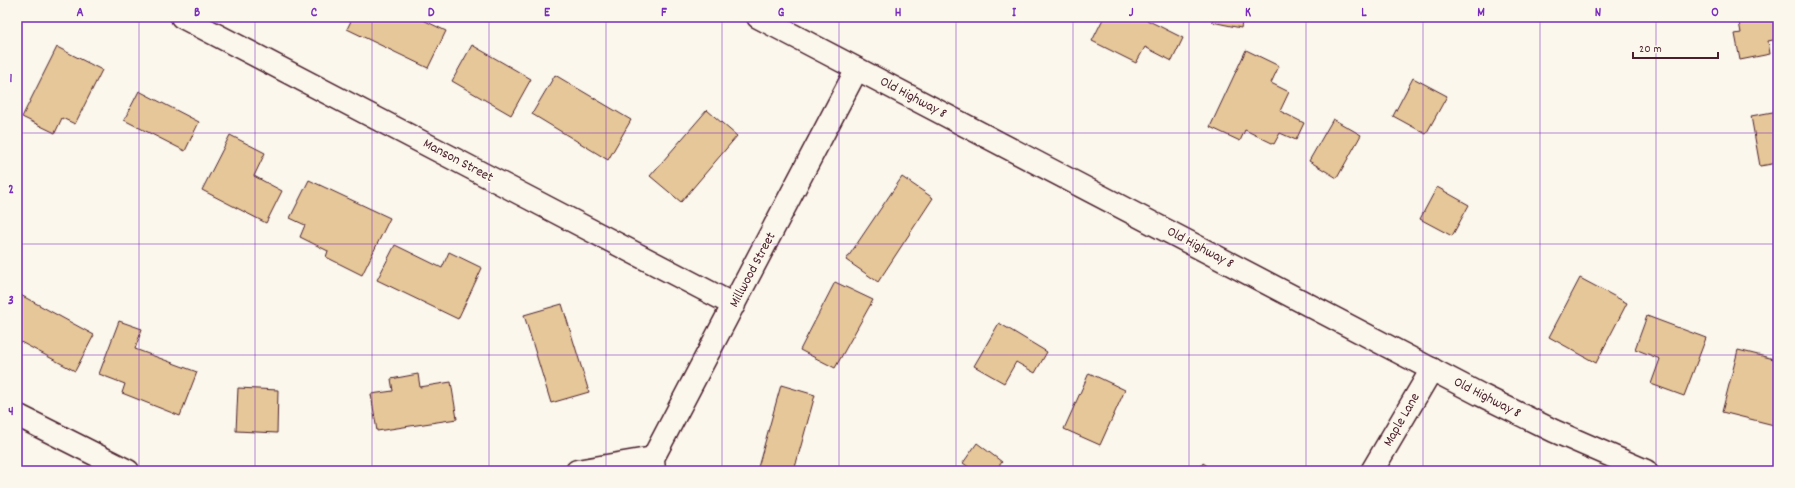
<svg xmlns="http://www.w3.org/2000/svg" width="1795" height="488" viewBox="0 0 1795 488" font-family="Dekko,sans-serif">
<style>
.building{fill:#e6c799;stroke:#4a1f2b}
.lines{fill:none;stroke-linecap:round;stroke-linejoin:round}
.minor-casing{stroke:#4a1f2b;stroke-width:25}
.tertiary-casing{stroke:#4a1f2b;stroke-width:25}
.minor{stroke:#fbf7ec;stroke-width:22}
.tertiary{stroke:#fbf7ec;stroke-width:22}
.grid{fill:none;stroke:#7b2cbf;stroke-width:1;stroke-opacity:0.55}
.labels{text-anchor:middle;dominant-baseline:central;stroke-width:3;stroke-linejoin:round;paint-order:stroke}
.street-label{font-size:14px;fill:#4a1f2b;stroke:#fbf7ec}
.neatline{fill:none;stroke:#7b2cbf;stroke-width:1.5}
.grid-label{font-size:13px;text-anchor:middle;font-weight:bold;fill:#7b2cbf}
</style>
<rect width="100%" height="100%" fill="#fbf7ec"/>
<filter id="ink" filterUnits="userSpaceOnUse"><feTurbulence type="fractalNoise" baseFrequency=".025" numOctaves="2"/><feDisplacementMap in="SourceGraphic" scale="8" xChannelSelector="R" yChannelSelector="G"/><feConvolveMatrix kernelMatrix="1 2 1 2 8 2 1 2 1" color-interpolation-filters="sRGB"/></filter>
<g filter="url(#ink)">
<!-- building -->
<path class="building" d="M353,17H417L446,31L428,68L347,29Z
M1104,17H1141L1183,38L1172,61L1145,47L1136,63L1092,41Z
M1213,17H1243L1241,28L1212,22Z
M1738,17H1778V39L1768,41L1770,54L1740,60L1735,34L1741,33Z
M472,45L531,79L511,115L452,81Z
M57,47L102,70L75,124L62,118L55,133L22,117Z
M1246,50L1279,66L1271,83L1289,92L1280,111L1304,123L1296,140L1280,133L1274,144L1245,130L1240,141L1210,127Z
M555,75L631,120L608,160L532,114Z
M1413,78L1447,96L1426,134L1393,116Z
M139,91L199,122L185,151L124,120Z
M707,110L737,136L681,202L650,176Z
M1778,111V163L1760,166L1751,116Z
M1333,119L1361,135L1337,178L1309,161Z
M230,135L265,153L254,176L282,191L266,223L202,190Z
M902,177L933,198L878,282L846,260Z
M309,180L390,218L362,275L326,257L328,251L300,237L305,225L290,218Z
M1437,187L1469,205L1452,236L1420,219Z
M395,245L442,268L449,252L482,268L458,319L377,280Z
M1580,278L1627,303L1596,363L1549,337Z
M835,282L873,300L835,368L800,350Z
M17,293L94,335L75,371L17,340Z
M562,304L589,392L551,403L524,315Z
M1647,316L1706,338L1684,396L1651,384L1660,359L1635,349Z
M119,321L142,329L135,349L197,372L180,416L122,393L125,384L99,374Z
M999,323L1047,352L1035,373L1016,362L1004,383L974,366Z
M1738,350L1778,360V410L1774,425L1722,412Z
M1089,373L1125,390L1100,445L1064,429Z
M418,374L420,387L451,382L457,419L377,431L371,394L393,391L391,379Z
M781,385L815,395L794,471H757Z
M238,388L278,390L277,433L236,431Z
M977,443L1002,462L995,471H974L963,463Z
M1203,463L1215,471H1199Z"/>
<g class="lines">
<!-- minor casing -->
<g class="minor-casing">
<path id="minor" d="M182,17L734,305
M17,415L128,471
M577,471L653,458
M654,471L653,458L857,69
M1372,471L1432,369"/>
</g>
<!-- tertiary casing -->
<g class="tertiary-casing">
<path id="tertiary" d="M758,17L1481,395L1554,431L1646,471"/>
</g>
<!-- minor -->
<use href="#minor" class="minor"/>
<!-- tertiary -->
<use href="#tertiary" class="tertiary"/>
</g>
</g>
<!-- grid -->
<path class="grid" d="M139,17V471M255,17V471M372,17V471M489,17V471M606,17V471M722,17V471M839,17V471M956,17V471M1073,17V471M1189,17V471M1306,17V471M1423,17V471M1540,17V471M1656,17V471M17,133H1778M17,244H1778M17,355H1778"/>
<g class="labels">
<!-- street labels -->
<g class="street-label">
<text transform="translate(913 98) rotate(28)">Old Highway 8</text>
<text transform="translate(458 161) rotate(28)">Manson Street</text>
<text transform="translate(1200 248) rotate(28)">Old Highway 8</text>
<text transform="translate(753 270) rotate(-62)">Millwood Street</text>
<text transform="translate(1487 398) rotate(27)">Old Highway 8</text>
<text transform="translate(1402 420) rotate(-60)">Maple Lane</text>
</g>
</g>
<!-- margin -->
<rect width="1795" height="488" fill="none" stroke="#fbf7ec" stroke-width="44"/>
<!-- scale -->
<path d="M1633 52v6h85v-6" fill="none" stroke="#4a1f2b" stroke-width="2"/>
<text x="1639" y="52" font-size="12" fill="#4a1f2b" stroke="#fbf7ec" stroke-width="3" paint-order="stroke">20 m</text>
<rect x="22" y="22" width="1751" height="444" class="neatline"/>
<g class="grid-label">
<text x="80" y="16">A</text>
<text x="197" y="16">B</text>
<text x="314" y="16">C</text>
<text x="431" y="16">D</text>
<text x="547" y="16">E</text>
<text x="664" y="16">F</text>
<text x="781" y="16">G</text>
<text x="898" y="16">H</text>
<text x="1014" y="16">I</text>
<text x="1131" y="16">J</text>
<text x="1248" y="16">K</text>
<text x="1364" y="16">L</text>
<text x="1481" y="16">M</text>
<text x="1598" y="16">N</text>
<text x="1715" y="16">O</text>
<text x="11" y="82">1</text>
<text x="11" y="193">2</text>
<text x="11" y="304">3</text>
<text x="11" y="415">4</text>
</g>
</svg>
